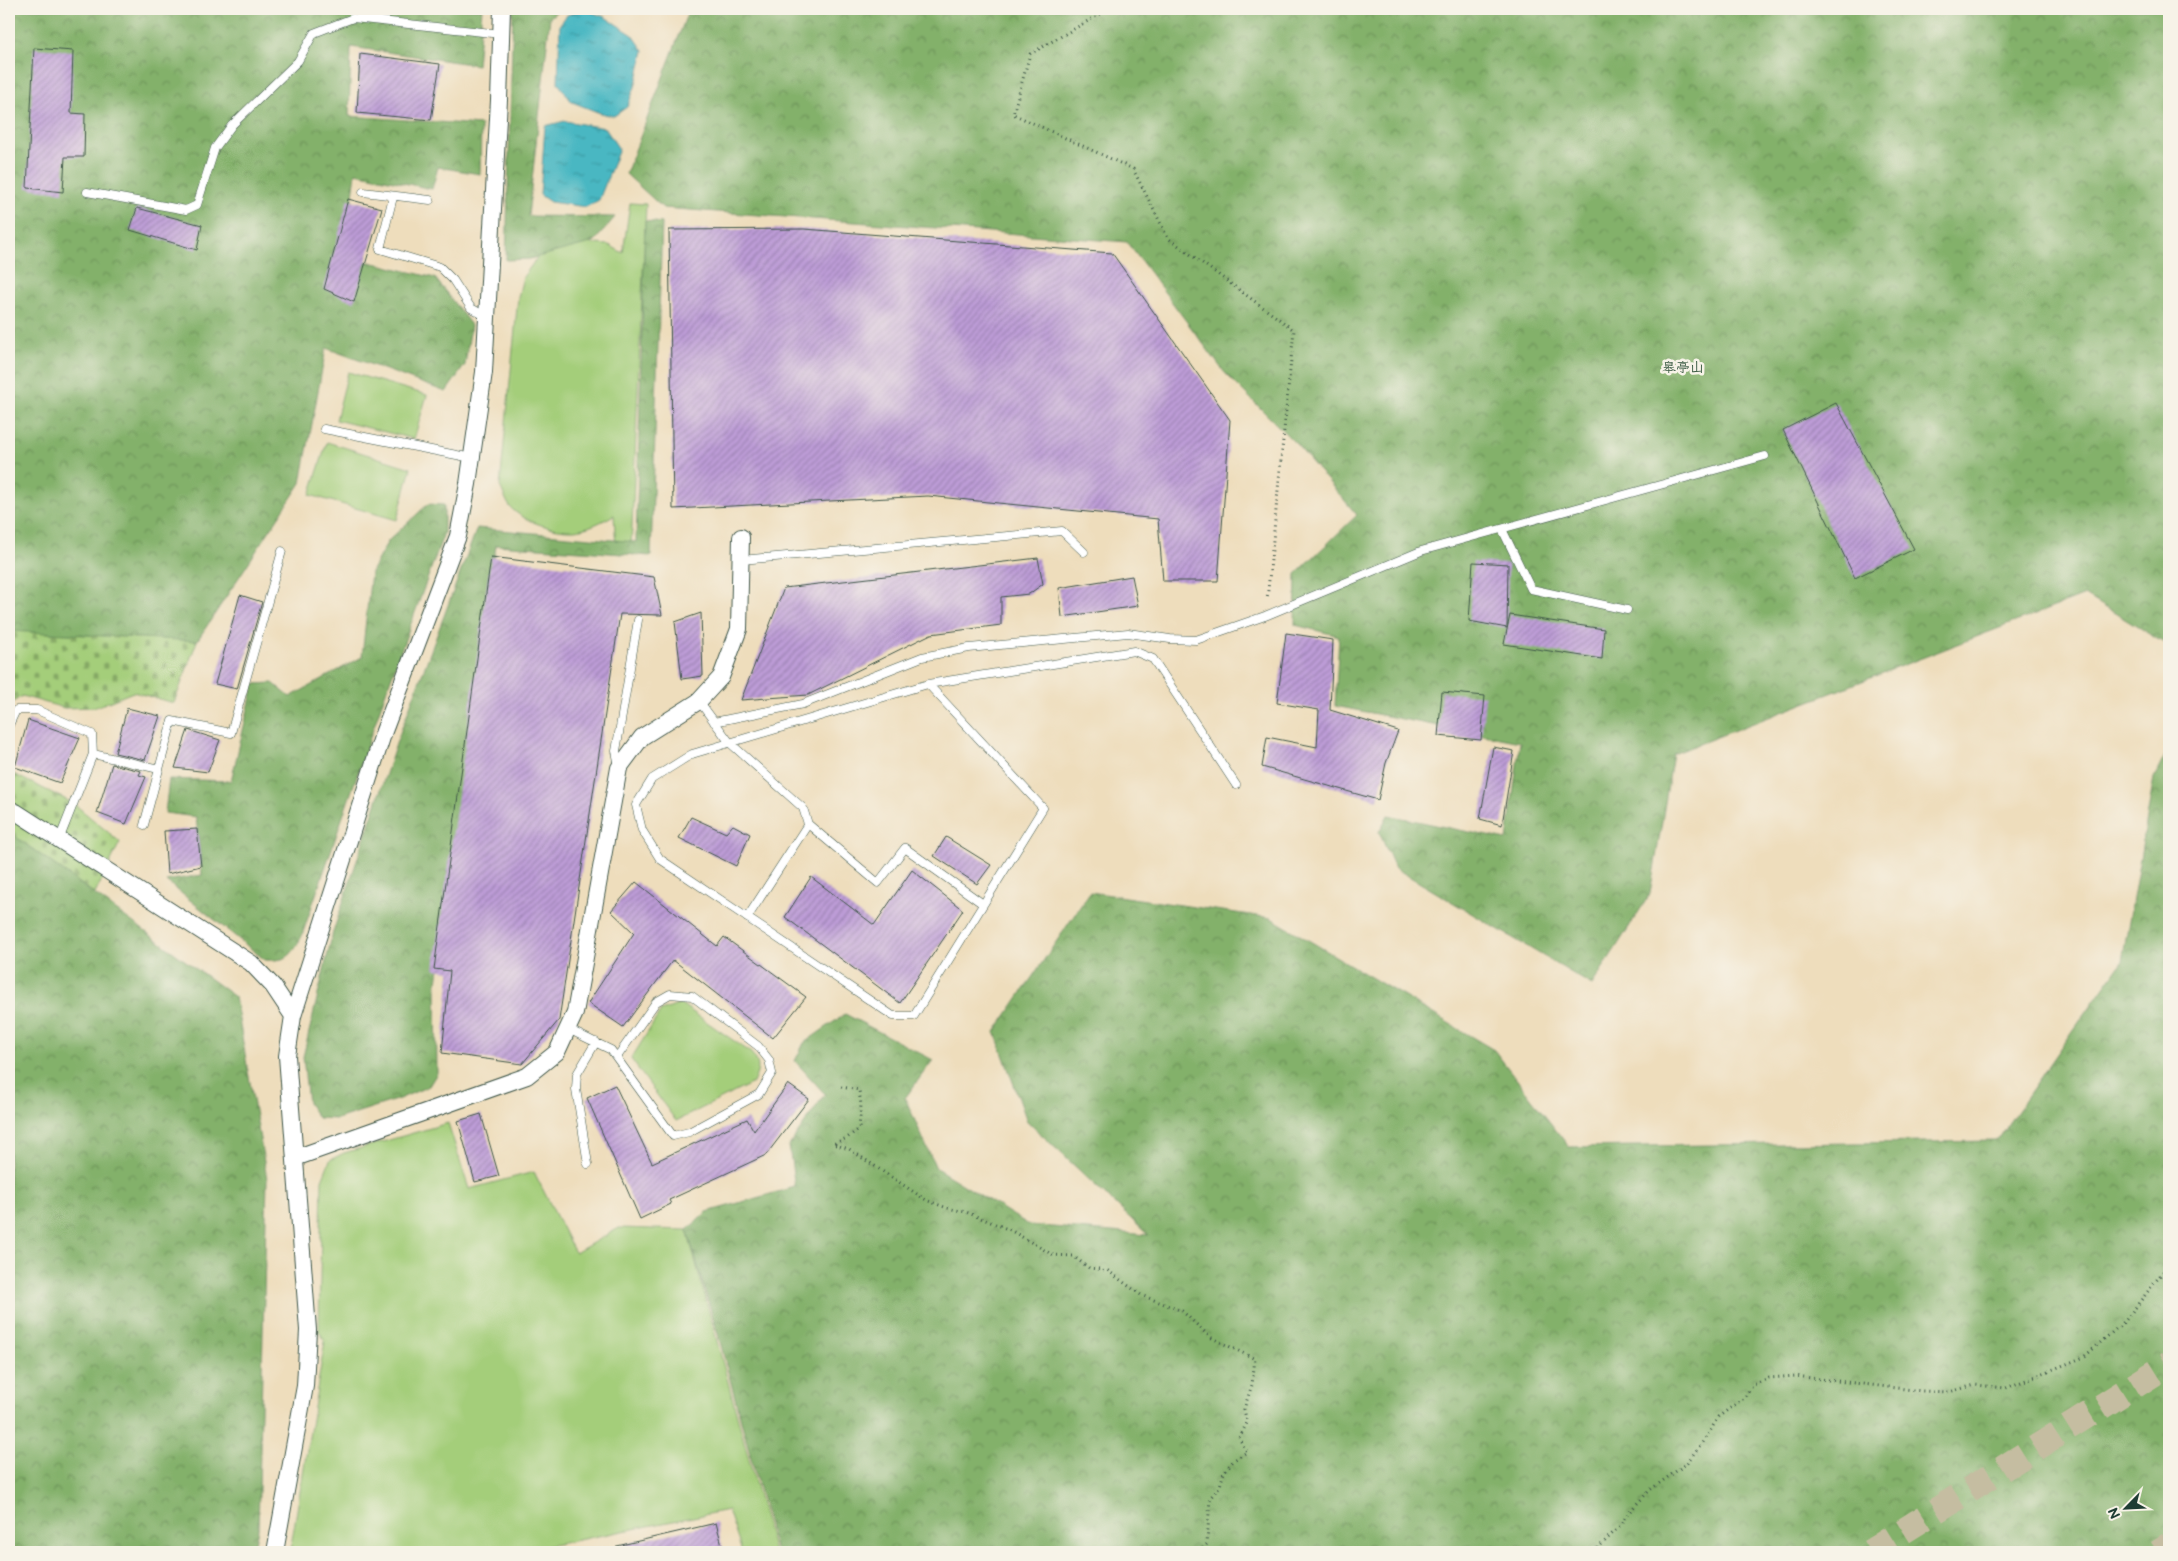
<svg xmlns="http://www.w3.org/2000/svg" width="2178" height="1561" viewBox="0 0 2178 1561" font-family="'Balsamiq Sans','LXGW WenKai TC',sans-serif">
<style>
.green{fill:#a4ce7a;stroke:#628657}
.forest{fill:url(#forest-crowns);stroke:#51774f}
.cemetery{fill:url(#cemetery-stones);stroke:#628657}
.water{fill:url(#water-ripples);stroke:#347a7b}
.building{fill:url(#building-hatch)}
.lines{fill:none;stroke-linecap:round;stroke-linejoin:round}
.trunk-tunnel{stroke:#c5bda1;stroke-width:26;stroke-dasharray:26 13;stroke-linecap:butt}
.service-casing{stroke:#3e5548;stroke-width:9}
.minor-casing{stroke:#3e5548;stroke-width:18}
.path{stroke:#3e5548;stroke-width:3;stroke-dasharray:1 4;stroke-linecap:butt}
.service{stroke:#fff;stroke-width:8}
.minor{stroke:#fff;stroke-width:16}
.labels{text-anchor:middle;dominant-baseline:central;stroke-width:5;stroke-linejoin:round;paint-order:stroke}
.park-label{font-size:14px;fill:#3a5a42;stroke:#f7f3e8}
</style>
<defs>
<pattern id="forest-crowns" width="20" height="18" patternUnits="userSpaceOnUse" patternTransform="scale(1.25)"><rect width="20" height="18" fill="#83b16a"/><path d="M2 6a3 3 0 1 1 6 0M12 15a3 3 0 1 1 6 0" fill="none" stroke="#6b9158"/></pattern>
<pattern id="cemetery-stones" width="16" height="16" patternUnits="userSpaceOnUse" patternTransform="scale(1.25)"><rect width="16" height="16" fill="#a4ce7a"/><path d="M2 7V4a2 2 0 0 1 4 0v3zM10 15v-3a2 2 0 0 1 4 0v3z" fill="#85a865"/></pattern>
<pattern id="water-ripples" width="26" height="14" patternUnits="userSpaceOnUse" patternTransform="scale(1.25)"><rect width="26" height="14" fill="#48b7c2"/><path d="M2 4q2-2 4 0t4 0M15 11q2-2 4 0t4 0" fill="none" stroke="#3b969e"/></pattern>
<pattern id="building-hatch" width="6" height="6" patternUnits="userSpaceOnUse" patternTransform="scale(1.25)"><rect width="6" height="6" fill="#bd9cd7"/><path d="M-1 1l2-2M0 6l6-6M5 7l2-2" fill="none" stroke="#9980af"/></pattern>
</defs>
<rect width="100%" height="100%" fill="#f7f3e8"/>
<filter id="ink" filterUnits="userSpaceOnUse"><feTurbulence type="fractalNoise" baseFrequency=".02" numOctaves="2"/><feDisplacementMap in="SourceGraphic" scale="10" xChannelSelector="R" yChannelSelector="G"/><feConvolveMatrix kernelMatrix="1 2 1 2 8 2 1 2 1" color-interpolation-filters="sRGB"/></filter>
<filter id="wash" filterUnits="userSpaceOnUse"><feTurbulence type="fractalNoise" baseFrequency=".0096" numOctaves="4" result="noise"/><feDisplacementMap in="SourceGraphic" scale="20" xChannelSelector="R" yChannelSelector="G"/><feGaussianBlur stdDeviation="1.12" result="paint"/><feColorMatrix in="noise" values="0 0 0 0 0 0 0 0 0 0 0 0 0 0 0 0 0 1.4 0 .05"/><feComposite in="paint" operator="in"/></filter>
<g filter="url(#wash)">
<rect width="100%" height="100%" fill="#eeddbc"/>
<!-- green -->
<path class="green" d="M630,203L646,204L631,549L616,548L614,515C603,521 588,529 574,530C554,531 524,522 510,507C506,501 503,492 500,486L518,297L523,277L545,247L566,242L609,245L623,253Z
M348,372L427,395L414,439L336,420Z
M327,442L411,468L397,520L310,495Z
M681,1004L750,1052C761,1064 759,1069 753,1083L676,1121L631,1059L661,1011Z
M448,1123L469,1189L534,1172L575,1253L619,1228L687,1230L774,1552H742L728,1510L518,1552H290L325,1341L319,1331L322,1180L330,1160L344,1153Z"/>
<!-- forest -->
<path class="forest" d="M9,9H482L477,65L351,47L349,116L481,125L480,174L438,167L432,189L356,173L345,256L435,278L471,325L465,365L446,392L326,348L301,483L197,641L9,631Z
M513,9H560L550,17L528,216L615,217L594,242L530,259L506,260Z
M689,9H2169V646L2085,595L1673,754L1650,894L1592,985L1395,868L1379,832L1388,815L1507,840L1520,742L1335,706L1339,636L1295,625L1296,574L1357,515L1298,446L1225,373L1127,242L663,208L626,174Z
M645,221L662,223L651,556L496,545L436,990L437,1073L429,1086L399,1099L337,1119L318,1118L308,1103L303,1057L333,932L397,741L477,528L636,542Z
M428,504L444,505V533L383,700L301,938C291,957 287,961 265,960L166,881L202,875L196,817L165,813L169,779L231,781L254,684L273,683L290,697L362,657L371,572L388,541Z
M2169,748V1552H776L719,1338L687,1230L707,1212L795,1187L789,1146L825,1094L795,1061L804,1043L845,1014L933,1060L905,1098L936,1168L1029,1225L1148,1235L1027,1121L995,1032L1090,892L1271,918L1494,1050L1569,1147L1996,1141L2122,961L2154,778Z
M9,832L235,997L267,1179L258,1529L253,1552H9Z"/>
<!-- cemetery -->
<path class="cemetery" d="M9,631L197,641L174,703L133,692L96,707L64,708L22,696L9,705Z
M9,772L73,803L120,842L95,894L9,832Z"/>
<!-- water -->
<path class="water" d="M583,9L605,17L633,35L644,51L635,87L627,107L614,116L600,113L572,102L558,83L560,24L567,15Z
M565,121L605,128L619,149L599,200L586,207L550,202L540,195L545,126Z"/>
<g id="blocks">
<!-- building -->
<path class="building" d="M34,48L73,51L71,113L85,114L84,157H65L63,192L27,188Z
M360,54L440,64L431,120L357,113Z
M348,199L382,208L354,302L324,289Z
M137,208L202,225L197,250L130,230Z
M804,229L1112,253L1230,420L1218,581H1163L1158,519L928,496L673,509L669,230Z
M1836,403L1914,549L1855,578L1783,430Z
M491,557L654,577L662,615L620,614L559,1020L522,1064L442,1053L450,971L434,969Z
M1038,558L1043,584L1029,594L1001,597V625L931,634L808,695L741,700L784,588Z
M1473,562L1508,564L1507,628L1469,621Z
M1132,576L1138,606L1062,617L1059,588Z
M240,595L262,602L237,689L215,684Z
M701,613L703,676L682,679L675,622Z
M1510,615L1604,629L1602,659L1504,644Z
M1286,633L1333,640L1330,710L1398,731L1386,763L1378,800L1262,767L1267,737L1317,747L1319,710L1277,703Z
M1442,692L1485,696L1481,740L1438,736Z
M127,708L160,716L145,760L115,753Z
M28,720L80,738L60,783L15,767Z
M188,730L220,740L208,772L175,768Z
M1493,747L1514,751L1502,825L1480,819Z
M112,764L141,771L139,775L146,777L126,824L97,813Z
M691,817L726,833L733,825L750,834L736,866L679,838Z
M197,829L201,866L167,874L164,831Z
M946,837L991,865L977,884L934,856Z
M912,870L963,910L900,1003L785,917L811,877L874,925Z
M636,882L717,946L724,937L806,997L773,1038L673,960L623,1027L588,1003L634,933L611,911Z
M788,1084L809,1099L766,1155L669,1200L671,1204L640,1219L587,1098L615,1085L652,1163L747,1119L754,1131Z
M481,1114L499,1176L475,1182L458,1121Z
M716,1523L724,1552H618L617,1546Z"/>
</g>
</g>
<g filter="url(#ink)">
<use href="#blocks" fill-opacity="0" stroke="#3e5548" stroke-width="1"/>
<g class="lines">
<!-- trunk-tunnel -->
<path class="trunk-tunnel" d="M1870,1552L2169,1364
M2158,1552L2169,1545"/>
<!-- service casing -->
<g class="service-casing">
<path id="service" d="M87,192L186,210L197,205L215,148L232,125L298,61L314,33L353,18L501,34
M363,192L430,200
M393,197L380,249L440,267L453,280L471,308L487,317
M324,429L472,458
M1502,529L1531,589L1627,610
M741,560L1062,531L1084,552
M928,684L1043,808L914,1016H893L660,859L642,830L636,805L652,779L692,754L928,684L1134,651L1153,659L1236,785
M699,701L730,743L803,808L808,824L747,918
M714,722L803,704L922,657L969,648L1128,633L1170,639L1196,640L1265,616L1421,551L1765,456
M9,725L16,710H37L92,734L93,754L159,769
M619,766L616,751L638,620
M808,824L878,883L905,848L983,904
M144,825L172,721L231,733L282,551
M59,840L93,754
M568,1029L611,1050L673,1136L689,1132L759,1094L772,1073L769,1060L758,1046L692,996L670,994L656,1002L617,1057
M588,1164L576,1089L577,1074L596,1042"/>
</g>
<!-- minor casing -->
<g class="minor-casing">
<path id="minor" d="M9,809L16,812L251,963L273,986L293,1016
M295,1158L527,1076L557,1052L575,1013L619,768L642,737L699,701L721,677L739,629L741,537
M275,1552L305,1386L308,1330L287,1056L293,1016L384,731L458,536L468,484L484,372L499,100L502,9"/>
</g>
<!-- path -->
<path class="path" d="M1109,9L1030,54L1013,114L1133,169L1168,238L1294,330L1267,600
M841,1087L859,1090L861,1105L859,1129L847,1138L833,1144L849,1149L926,1200L947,1208L966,1212L1010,1230L1053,1255L1073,1256L1089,1268L1107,1270L1141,1295L1182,1311L1210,1337L1255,1359L1252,1385L1244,1409L1247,1423L1239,1438L1247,1452L1234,1460L1224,1472L1220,1486L1210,1498L1207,1544L1199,1552
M1594,1552L1620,1526L1629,1512L1650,1490L1686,1464L1708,1435L1718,1417L1744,1398L1753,1385L1769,1378L1795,1376L1922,1391L1949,1392L1975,1385L2006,1388L2084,1357L2125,1321L2169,1264"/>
<!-- service -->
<use href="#service" class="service"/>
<!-- minor -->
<use href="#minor" class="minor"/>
</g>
</g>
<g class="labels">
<!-- park labels -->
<g class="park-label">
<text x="1683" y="367">皋亭山</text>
</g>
</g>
<!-- margin -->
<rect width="2178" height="1561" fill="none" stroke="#f7f3e8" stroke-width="30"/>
<!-- north arrow -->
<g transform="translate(2126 1508) rotate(246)" stroke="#f7f3e8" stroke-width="4" paint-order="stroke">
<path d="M0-4L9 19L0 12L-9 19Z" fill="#1f3d34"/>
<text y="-8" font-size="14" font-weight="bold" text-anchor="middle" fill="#1f3d34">N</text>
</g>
</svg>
